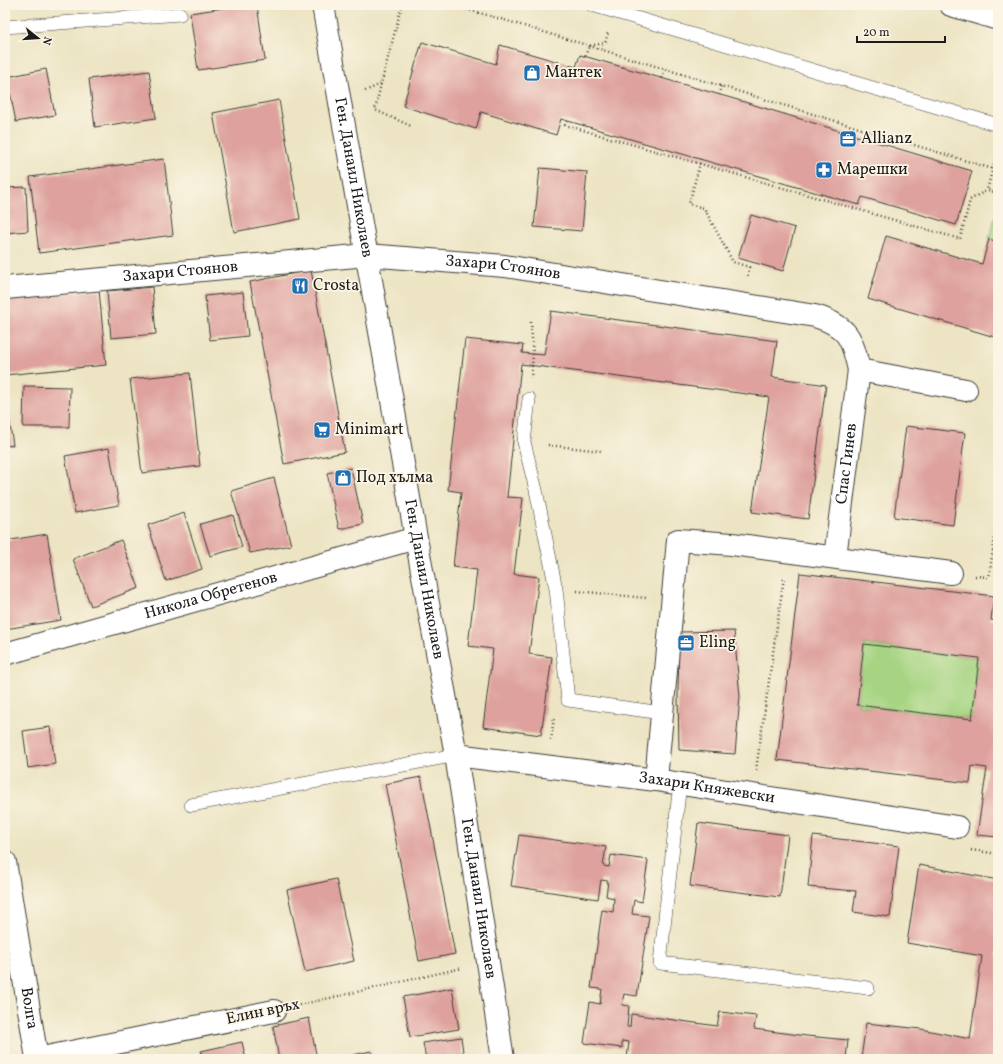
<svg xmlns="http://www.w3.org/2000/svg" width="1003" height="1064" viewBox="0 0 1003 1064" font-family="Vollkorn,serif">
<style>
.green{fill:#a6d482;stroke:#61784f}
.building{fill:#dea19d;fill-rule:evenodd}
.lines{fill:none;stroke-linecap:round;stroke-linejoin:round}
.service-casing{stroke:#3b3a35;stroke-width:14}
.minor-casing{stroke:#3b3a35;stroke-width:24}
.tertiary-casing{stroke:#3b3a35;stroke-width:24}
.secondary-casing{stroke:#3b3a35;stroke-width:24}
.path{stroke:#3b3a35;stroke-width:2.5;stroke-dasharray:1 3;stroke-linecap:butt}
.service{stroke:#fff;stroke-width:13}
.minor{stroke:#fff;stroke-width:22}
.tertiary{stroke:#fff;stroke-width:22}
.secondary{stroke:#fff;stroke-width:22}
.labels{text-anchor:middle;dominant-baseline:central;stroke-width:3.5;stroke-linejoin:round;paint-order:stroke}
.poi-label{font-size:16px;fill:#1c1c1c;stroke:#fcf5e5;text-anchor:start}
.street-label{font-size:16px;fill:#1c1c1c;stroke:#fcf5e5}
</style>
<rect width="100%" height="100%" fill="#fcf5e5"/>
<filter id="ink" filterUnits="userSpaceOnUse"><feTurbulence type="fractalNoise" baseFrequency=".025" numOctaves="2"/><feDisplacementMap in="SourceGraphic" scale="8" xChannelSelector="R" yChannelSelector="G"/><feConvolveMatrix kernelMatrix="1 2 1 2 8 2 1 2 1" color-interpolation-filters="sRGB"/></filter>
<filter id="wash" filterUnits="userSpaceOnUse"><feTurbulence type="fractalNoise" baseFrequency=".012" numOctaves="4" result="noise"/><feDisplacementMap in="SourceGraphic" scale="16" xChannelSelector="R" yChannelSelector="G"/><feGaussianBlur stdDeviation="0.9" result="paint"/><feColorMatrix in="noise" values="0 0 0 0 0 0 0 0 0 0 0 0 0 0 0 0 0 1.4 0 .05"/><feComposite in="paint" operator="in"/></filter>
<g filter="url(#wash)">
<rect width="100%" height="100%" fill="#ece4c3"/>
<!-- green -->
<path class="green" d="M998,207V242L989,239Z
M864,644L979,658L972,719L857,705Z"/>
<g id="blocks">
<!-- building -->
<path class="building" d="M245,5H257L265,60L198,70L190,13Z
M422,42L496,64L500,45L576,67L580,55L731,98L972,171L956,225L862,197L859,205L561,119L556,135L481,112L476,129L403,106Z
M46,69L55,115L16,122L7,77Z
M149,71L156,118L95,127L89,79Z
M279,100L300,219L234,232L213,113Z
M164,159L173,235L39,253L30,177Z
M540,168L587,172L582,231L534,227Z
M26,187L28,231L5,233V188Z
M751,215L795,228L783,271L738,258Z
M886,236L982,264L989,239L998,242V338L868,299Z
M311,270L345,452L284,464L250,282Z
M152,287L156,334L111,338L107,291Z
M99,290L106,365L5,375V299Z
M243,292L248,336L210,340L205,296Z
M551,311L777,341L772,377L826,385L808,519L752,512L769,397L521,364L507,497L523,498L514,574L539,577L529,654L552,657L541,735L483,727L493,649L468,646L477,570L453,567L461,492L448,490L465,339L523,345L522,353L544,355Z
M190,373L200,466L142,473L130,379Z
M24,386L70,387L69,427H23Z
M5,391L13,445L5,446Z
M906,426L965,433L953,525L894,517Z
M109,448L119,505L75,513L65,456Z
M351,468L363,524L339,529L327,473Z
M5,477L9,495L5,496Z
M274,478L291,545L250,553L231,491Z
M184,513L202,569L166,581L148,525Z
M233,515L242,547L210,556L200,524Z
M47,534L61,620L5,629V541Z
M121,540L139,588L91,606L73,559Z
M800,573L994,596L991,620L998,621V837L977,835L987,768L972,766L970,783L777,760ZM864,644L979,658L972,719L857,705Z
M734,631L740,697L735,754L679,750L678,695L679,632Z
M50,727L55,764L28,768L23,731Z
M421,777L455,954L419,961L385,784Z
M698,823L788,835L780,897L690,886Z
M519,835L606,847L603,866L609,867L611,855L648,860L642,902L634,900L632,914L649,916L637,996L624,994L622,1005L629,1006L627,1027H630L631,1014L717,1026L720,1012L756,1016L754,1029L807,1036L848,1040L846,1059H720L713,1058V1059H627L629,1042L622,1041V1048L584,1043L590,1002L600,1004L602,989L591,988L602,910L613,912L614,898L606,896L608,881L601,880L598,899L511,886Z
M813,836L899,846L890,917L853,912L856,891L808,887Z
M919,865L998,880V1059H861L866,1023L921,1029L970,1039L982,956L907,943Z
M336,879L354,961L305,972L287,890Z
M452,988L459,1029L410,1037L403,997Z
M309,1018L317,1059H279L273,1026Z
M461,1037L464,1059H426L423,1043Z
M242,1042L246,1059H203L201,1051Z
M371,1051L373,1059H339V1058Z"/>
</g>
</g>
<g filter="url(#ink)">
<use href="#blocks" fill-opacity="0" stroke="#3b3a35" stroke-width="1"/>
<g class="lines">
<!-- service casing -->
<g class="service-casing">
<path id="service" d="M592,5L998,125
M5,27L180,14
M529,399L524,442L536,490L556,589L568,700L662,713
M680,783L660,963L868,988
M191,805L456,755"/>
</g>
<!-- minor casing -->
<g class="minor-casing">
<g id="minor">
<path id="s1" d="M5,288L367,255L505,266L815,316C848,326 852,338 859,370L966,390"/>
<path id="s2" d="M835,557L859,370"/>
<path id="s3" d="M5,654L416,538"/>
<path id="s4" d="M456,755L656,780L957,827"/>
<path d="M656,780L678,540L732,544L951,573"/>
<path id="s5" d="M5,862L37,1059"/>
<path d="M37,1059L274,1011"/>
</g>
</g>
<!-- tertiary casing -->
<g class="tertiary-casing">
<g id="tertiary">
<path id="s6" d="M323,5L416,538L456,755L503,1059"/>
</g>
</g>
<!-- secondary casing -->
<g class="secondary-casing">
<path id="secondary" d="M951,5L998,19"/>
</g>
<!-- path -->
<path class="path" d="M451,5L501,19L993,169
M585,56L589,46L605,43L608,33
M662,78L665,69
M381,84L375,110L411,126
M365,91L381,84L402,5
M719,95L721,86
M567,121L565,125L960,239L970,200L987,190
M998,149L987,190L998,193
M701,159L689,204L704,208L733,262L749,267L748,278
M531,322L533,354L531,378
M548,445L601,451
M975,576L989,577L998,516
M577,591L646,598
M551,740L554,717
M756,770L784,577
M971,850L998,854
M299,1005L462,968"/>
<!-- service -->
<use href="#service" class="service"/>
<!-- minor -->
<use href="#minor" class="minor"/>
<!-- tertiary -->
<use href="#tertiary" class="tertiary"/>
<!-- secondary -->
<use href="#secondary" class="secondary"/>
</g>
</g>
<!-- icons -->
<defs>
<g id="shop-square" transform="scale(0.9)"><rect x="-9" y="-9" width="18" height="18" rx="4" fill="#1f6fb2" stroke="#fcf5e5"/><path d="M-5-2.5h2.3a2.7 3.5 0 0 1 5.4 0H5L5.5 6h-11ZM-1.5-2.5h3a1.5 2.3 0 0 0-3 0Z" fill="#fff"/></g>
<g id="office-square" transform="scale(0.9)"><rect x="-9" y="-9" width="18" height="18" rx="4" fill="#1f6fb2" stroke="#fcf5e5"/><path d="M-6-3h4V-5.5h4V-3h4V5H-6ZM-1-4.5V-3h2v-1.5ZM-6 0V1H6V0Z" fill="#fff"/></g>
<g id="pharmacy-square" transform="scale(0.9)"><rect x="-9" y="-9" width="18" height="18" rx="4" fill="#1f6fb2" stroke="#fcf5e5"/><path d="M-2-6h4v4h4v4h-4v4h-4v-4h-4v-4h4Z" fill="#fff"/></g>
<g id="restaurant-square" transform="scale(0.9)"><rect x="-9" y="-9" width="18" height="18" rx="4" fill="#1f6fb2" stroke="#fcf5e5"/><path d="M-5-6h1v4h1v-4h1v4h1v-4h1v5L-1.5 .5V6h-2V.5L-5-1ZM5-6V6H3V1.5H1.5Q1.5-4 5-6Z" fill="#fff"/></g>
<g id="supermarket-square" transform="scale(0.9)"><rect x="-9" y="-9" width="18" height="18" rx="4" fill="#1f6fb2" stroke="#fcf5e5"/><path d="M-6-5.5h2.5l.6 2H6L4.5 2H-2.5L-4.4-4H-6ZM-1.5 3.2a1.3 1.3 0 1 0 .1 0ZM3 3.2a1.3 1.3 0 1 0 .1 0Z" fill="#fff"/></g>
</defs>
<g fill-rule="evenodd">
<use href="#shop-square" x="532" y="73"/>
<use href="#office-square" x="848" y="139"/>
<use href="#pharmacy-square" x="824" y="170"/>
<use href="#restaurant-square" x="300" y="286"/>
<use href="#supermarket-square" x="322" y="430"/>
<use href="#shop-square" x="343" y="478"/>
<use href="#office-square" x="686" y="643"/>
</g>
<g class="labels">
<!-- poi labels -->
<g class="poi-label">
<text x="545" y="73">Мантек</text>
<text x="861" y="139">Allianz</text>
<text x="837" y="170">Марешки</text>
<text x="313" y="286">Crosta</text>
<text x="335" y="430">Minimart</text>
<text x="356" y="478">Под хълма</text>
<text x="699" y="643">Eling</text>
</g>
<!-- street labels -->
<g class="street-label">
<text stroke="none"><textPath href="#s6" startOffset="175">Ген. Данаил Николаев</textPath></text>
<text stroke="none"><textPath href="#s1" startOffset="500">Захари Стоянов</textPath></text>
<text stroke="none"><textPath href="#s1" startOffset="176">Захари Стоянов</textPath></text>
<text stroke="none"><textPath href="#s2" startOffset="94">Спас Гинев</textPath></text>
<text stroke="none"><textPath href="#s6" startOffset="583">Ген. Данаил Николаев</textPath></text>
<text stroke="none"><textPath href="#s3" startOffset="214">Никола Обретенов</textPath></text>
<text stroke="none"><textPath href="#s4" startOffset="253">Захари Княжевски</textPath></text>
<text stroke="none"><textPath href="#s6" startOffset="907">Ген. Данаил Николаев</textPath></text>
<text stroke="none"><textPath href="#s5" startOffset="148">Волга</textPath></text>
<text transform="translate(263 1012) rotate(-12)">Елин връх</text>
</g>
</g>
<!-- margin -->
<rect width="1003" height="1064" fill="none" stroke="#fcf5e5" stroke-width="20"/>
<!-- north arrow -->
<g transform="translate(38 38) rotate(107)" stroke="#fcf5e5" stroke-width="3" paint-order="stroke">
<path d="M0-3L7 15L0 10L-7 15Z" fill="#1c1c1c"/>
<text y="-6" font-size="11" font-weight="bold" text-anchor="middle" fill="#1c1c1c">N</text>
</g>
<!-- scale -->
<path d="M857 36v6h88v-6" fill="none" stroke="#1c1c1c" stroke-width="2"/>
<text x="863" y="36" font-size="12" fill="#1c1c1c" stroke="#fcf5e5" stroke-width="3" paint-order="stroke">20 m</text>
</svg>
